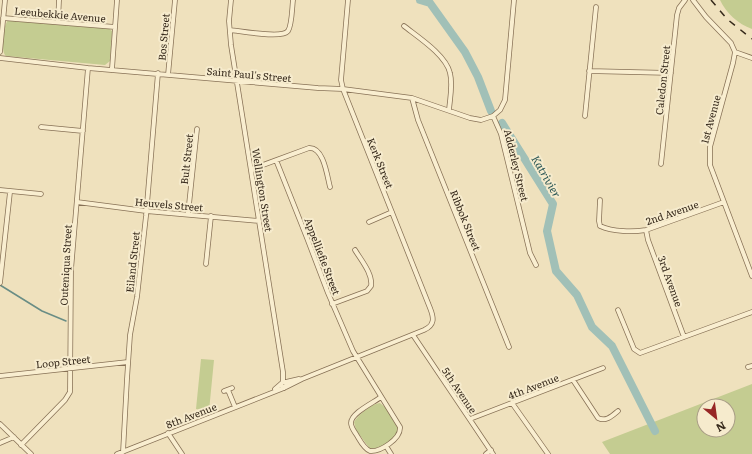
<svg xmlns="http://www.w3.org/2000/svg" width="752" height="454" viewBox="0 0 752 454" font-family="Literata,serif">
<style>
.green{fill:#c4cc91;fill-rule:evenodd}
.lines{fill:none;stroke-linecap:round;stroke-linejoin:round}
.stream{stroke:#698d85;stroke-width:1.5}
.river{stroke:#a1c0b7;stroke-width:8}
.minor-casing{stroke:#877156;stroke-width:5.5}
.minor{stroke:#f9eed0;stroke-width:4}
.rail{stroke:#36291b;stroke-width:1.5;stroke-dasharray:7 7;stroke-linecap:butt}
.labels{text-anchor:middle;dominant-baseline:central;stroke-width:4;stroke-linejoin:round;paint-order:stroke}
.street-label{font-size:10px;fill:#36291b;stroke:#f6ebcd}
.water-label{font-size:11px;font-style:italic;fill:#2a5654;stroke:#f6ebcd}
</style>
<rect width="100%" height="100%" fill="#efe1bd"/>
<!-- green -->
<path class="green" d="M720,0H752V29C738,24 726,13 720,0Z
M8,20L108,28L112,31V34L110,61L105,65L6,56C0,51 3,26 8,20Z
M201,359L214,360L209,411L196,409Z
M752,384V454H610L602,442ZM704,406H728V430H704Z
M380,403L386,408L399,430C394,440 381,449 370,449L356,430L354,422C359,414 371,404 380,403Z"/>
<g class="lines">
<!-- stream -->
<path class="stream" d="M0,285L42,311L66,321"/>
<!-- river -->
<path class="river" d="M420,0L430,3L465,52L478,77L491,111
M502,123L553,204L547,231L556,271L577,295L592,327L612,346L655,431"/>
<!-- minor casing -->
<g class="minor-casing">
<path id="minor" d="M231,0L229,21L231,45L283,372V382
M693,0L706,17L731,43L735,52L733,63L710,147V165L752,276
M3,18L115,27
M58,22L59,0
M404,26C418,37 446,55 450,73C453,85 450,98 449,110
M230,30C241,31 282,39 288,31C292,25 292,8 293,0
M0,52L5,0
M735,52L752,58
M0,58L88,68L318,88L343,89L412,98L470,118L481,120L493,116L500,110L505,100L514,0
M112,69L117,0
M589,71L671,73
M168,75L175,0
M412,98L418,120L509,347
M493,116L501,134L530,253L536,265
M585,116L596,7
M41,127L83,131
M276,160L307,238L328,293L353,351L400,427C401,439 380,452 370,451C363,448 360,440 356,434C354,431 351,427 351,423C351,413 373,403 381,397
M661,164L677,15L679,8L685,0
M252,169L309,148C324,147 327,176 330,187
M0,190L41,194
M600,200L599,221L600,226C613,232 633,232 646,230L724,202
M77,202L146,211L259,221
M188,214L197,129
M369,222L392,212
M646,230L648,240L684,337
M206,264L211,216
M0,283L10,192
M332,304L367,291L371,286C373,274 361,260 355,250
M618,310L634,349L640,353L752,312
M413,335L493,454
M748,367L752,366
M0,376L128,362
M573,380L598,418C606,422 612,416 618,411
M286,382L299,379
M286,387L302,379L424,330C435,325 434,318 430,308L343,89L341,80L348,0
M275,389L283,382H286L287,384L284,388L281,385
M228,390L235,407
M224,391L232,388
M512,403L548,454
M470,419L603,368
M0,424L31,454
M168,433L182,454
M0,443L14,437
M21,445L65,400L70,392L71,270L88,68
M386,446L391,454
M123,452L127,379L130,335L137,297L146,216L158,73
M117,454L284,388
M486,454L491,450"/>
</g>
<!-- minor -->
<use href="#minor" class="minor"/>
<!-- rail -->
<path class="rail" d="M711,0L727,19L752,39"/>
</g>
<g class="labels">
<!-- street labels -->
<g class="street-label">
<text transform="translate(60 14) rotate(5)">Leeubekkie Avenue</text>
<text transform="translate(163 37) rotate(-85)">Bos Street</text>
<text transform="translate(249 74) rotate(5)">Saint Paul's Street</text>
<text transform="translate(662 80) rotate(-84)">Caledon Street</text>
<text transform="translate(710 119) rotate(-75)">1st Avenue</text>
<text transform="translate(186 159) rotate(-84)">Bult Street</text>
<text transform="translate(381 163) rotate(68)">Kerk Street</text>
<text transform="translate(517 165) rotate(76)">Adderley Street</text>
<text transform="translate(263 190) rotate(81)">Wellington Street</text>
<text transform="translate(169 204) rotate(5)">Heuvels Street</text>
<text transform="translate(672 212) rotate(-19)">2nd Avenue</text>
<text transform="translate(466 220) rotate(68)">Ribbok Street</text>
<text transform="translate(323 256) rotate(69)">Appelliefie Street</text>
<text transform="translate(132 262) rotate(-84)">Eiland Street</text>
<text transform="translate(65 265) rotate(-87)">Outeniqua Street</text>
<text transform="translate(671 281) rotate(70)">3rd Avenue</text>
<text transform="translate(63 361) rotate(-6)">Loop Street</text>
<text transform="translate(533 386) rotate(-21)">4th Avenue</text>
<text transform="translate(460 390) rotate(56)">5th Avenue</text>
<text transform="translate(191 415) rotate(-21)">8th Avenue</text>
</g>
<!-- water labels -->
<g class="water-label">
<text transform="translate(547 176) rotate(60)">Katrivier</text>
</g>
</g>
<!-- north arrow -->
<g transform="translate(716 418) rotate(151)"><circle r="19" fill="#f6ebcd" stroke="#a99d86"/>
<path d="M0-3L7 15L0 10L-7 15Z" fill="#972725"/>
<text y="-6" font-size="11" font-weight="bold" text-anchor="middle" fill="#36291b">N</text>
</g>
</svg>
